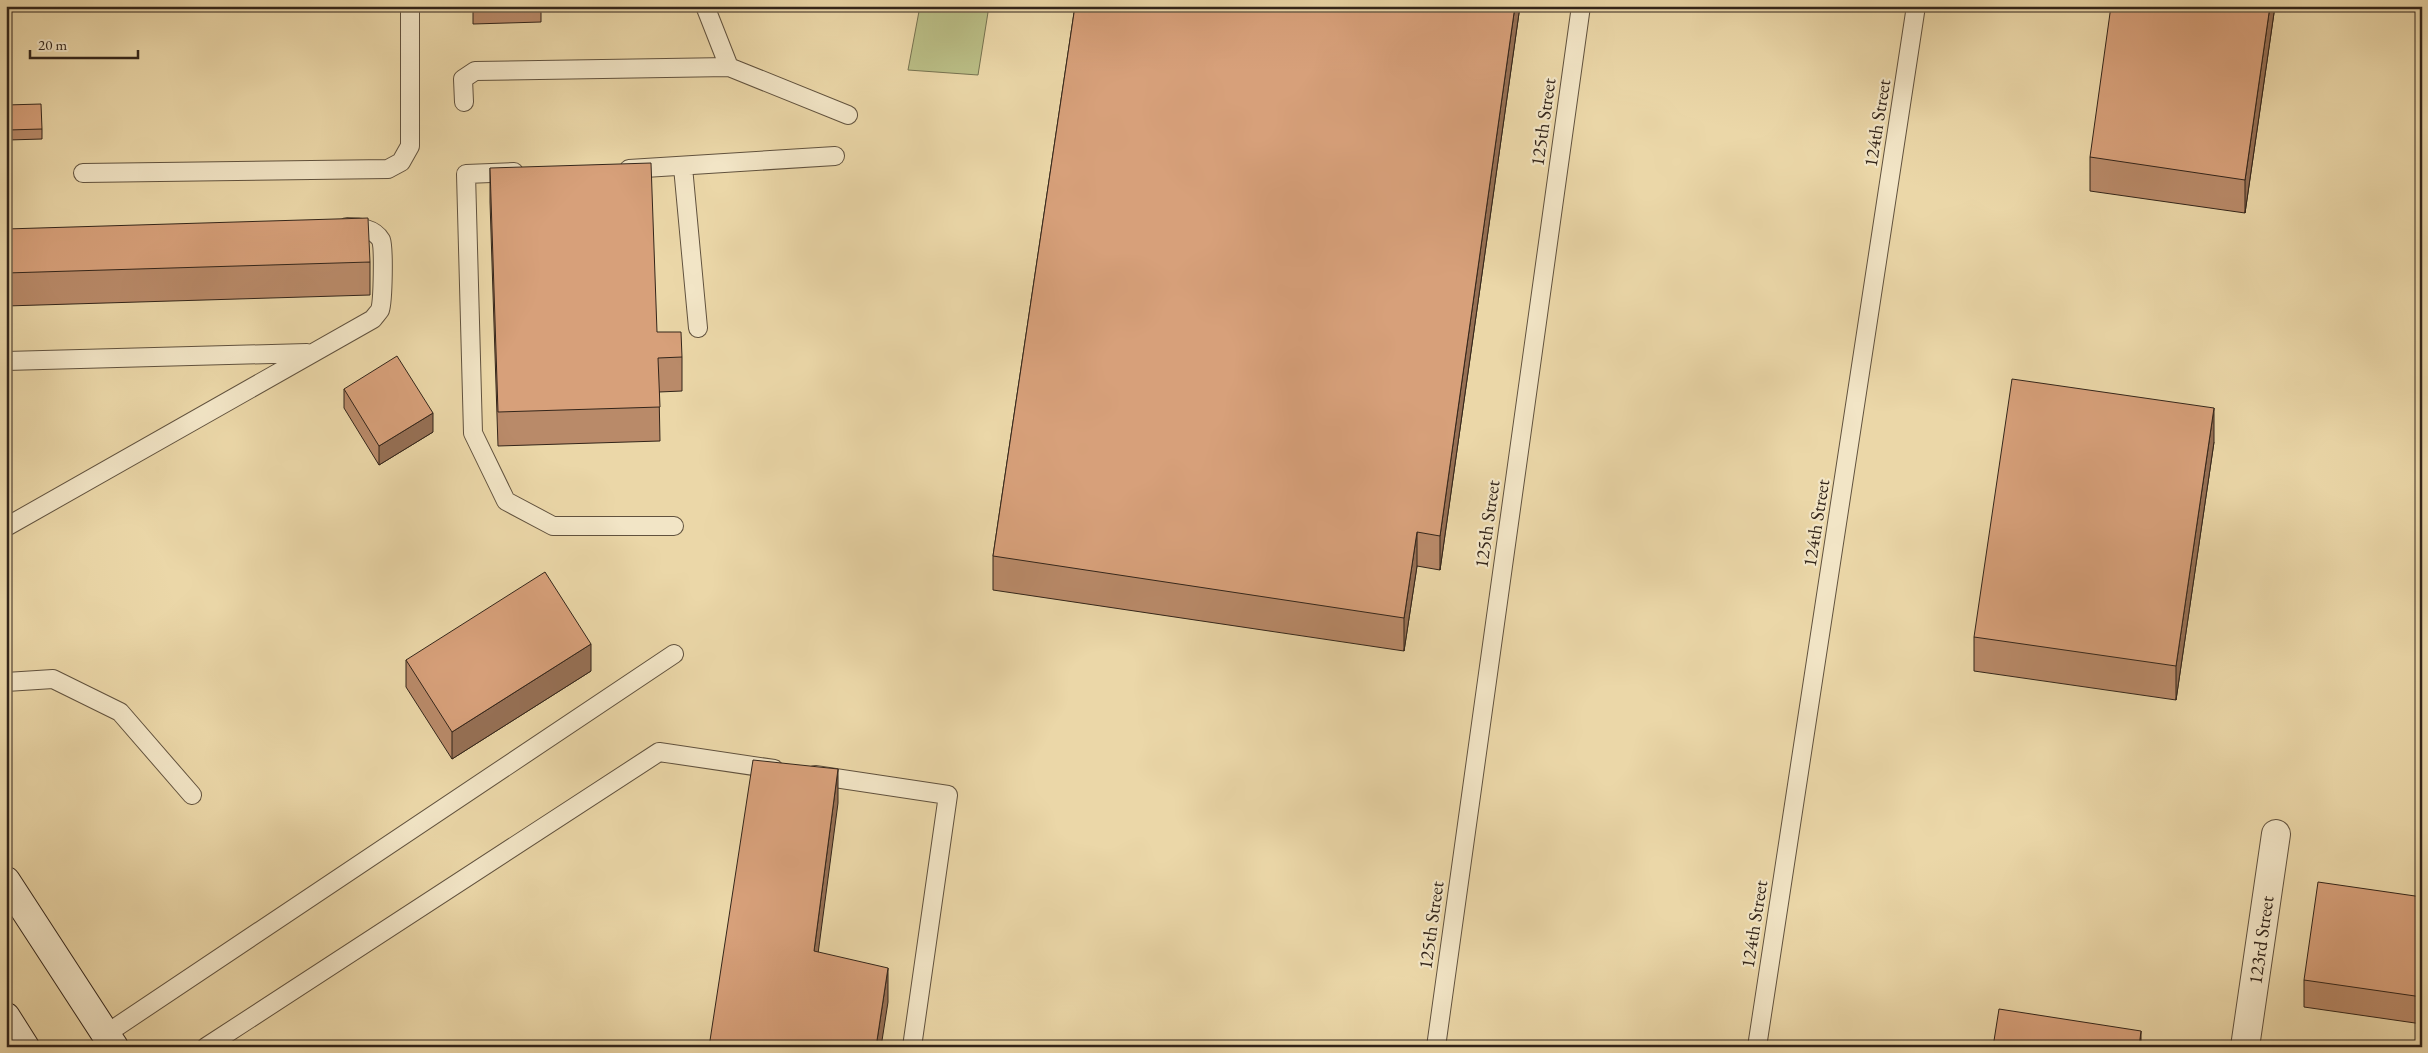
<svg xmlns="http://www.w3.org/2000/svg" width="2428" height="1053" viewBox="0 0 2428 1053" font-family="'EB Garamond',serif">
<style>
.green{fill:#babe86;stroke:#767250}
.lines{fill:none;stroke-linecap:round;stroke-linejoin:round}
.lane-casing{stroke:#61523e;stroke-width:20}
.street-casing{stroke:#61523e;stroke-width:30}
.secondary-casing{stroke:#33251a;stroke-width:30}
.lane{stroke:#f2e5c6;stroke-width:18}
.street{stroke:#f2e5c6;stroke-width:28}
.secondary{stroke:#f2e5c6;stroke-width:28}
.wall{fill:#b98a69;stroke:#33251a}
.shaded-wall{fill:#967055;stroke:#33251a}
.building{fill:#d7a07a;stroke:#33251a}
.labels{text-anchor:middle;dominant-baseline:central;stroke-width:4.5;stroke-linejoin:round;paint-order:stroke}
.street-label{font-size:19px;fill:#33251a;stroke:#f2e5c6}
</style>
<rect width="100%" height="100%" fill="#ebd7a8"/>
<filter id="stains"><feTurbulence type="fractalNoise" baseFrequency=".004" numOctaves="4"/><feColorMatrix values="0 0 0 0 .2 0 0 0 0 .09 0 0 0 0 .02 0 0 0 .5 -.17"/></filter>
<radialGradient id="worn" r=".72"><stop offset=".6" stop-color="#630" stop-opacity="0"/><stop offset="1" stop-color="#630" stop-opacity=".3"/></radialGradient>
<!-- green -->
<path class="green" d="M920,6H989L978,75L908,70Z"/>
<g class="lines">
<!-- lane casing -->
<g class="lane-casing">
<path id="lane" d="M705,6L729,67
M464,102L463,79L475,71L729,67L848,115
M683,167L698,328
M629,169L835,156
M514,172L466,174L473,433L506,501L553,526H674
M83,173L388,169L401,162L410,146V6
M6,361L307,353
M6,527L373,319C375,316 378,313 380,310C383,301 384,248 381,240C374,228 359,227 347,227
M6,682L53,679L120,712L192,795
M815,775L948,795L912,1047
M106,1034L674,654
M206,1047L659,752L774,769
M1436,1047L1581,6
M1757,1047L1916,6"/>
</g>
<!-- street casing -->
<g class="street-casing">
<path id="street" d="M2245,1047L2276,834"/>
</g>
<!-- secondary casing -->
<g class="secondary-casing">
<path id="secondary" d="M6,881L114,1047
M6,1017L25,1047"/>
</g>
<!-- lane -->
<use href="#lane" class="lane"/>
<!-- street -->
<use href="#street" class="street"/>
<!-- secondary -->
<use href="#secondary" class="secondary"/>
</g>
<!-- wall -->
<path class="wall" d="M473,6H541V22L473,24Z
M1075,6H1520L1440,570L1417,566L1404,651L993,590V556Z
M2275,6L2245,213L2090,191V157Z
M6,105L42,129V139L8,140V155L6,157Z
M490,168L682,357V391L659,392L660,441L498,446L490,202Z
M6,229L370,262V295L6,306Z
M344,389L433,432L379,465L344,408Z
M2214,442L2176,700L1974,671V637Z
M406,660L591,671L452,759L406,687Z
M2422,897V1024L2304,1007V980Z"/>
<!-- shaded-wall -->
<path class="shaded-wall" d="M1515,6H1520L1440,570V536Z
M2270,6H2275L2245,213V180Z
M8,130V155L6,157V147Z
M2214,408V442L2176,700V666Z
M433,413V432L379,465V446Z
M1417,532V566L1404,651V618Z
M591,644V671L452,759V732Z
M838,769V803L814,984V951Z
M888,968V1002L881,1047H876Z
M2141,1031V1047H2139Z"/>
<!-- building -->
<path class="building" d="M1075,6H1515L1440,536L1417,532L1404,618L993,556Z
M2111,6H2270L2245,180L2090,157Z
M41,104L42,129L8,130V145L6,147V105Z
M651,163L657,332H681L682,357L658,358L660,407L498,412L490,168Z
M368,218L370,262L6,273V229Z
M397,356L433,413L379,446L344,389Z
M2012,379L2214,408L2176,666L1974,637Z
M545,572L591,644L452,732L406,660Z
M753,760L838,769L814,951L888,968L876,1047H709Z
M2318,882L2422,897V997L2304,980Z
M1999,1009L2141,1031L2139,1047H1993Z"/>
<g class="labels">
<!-- street labels -->
<g class="street-label">
<text transform="translate(1543 122) rotate(-82)">125th Street</text>
<text transform="translate(1877 123) rotate(-81)">124th Street</text>
<text transform="translate(1816 523) rotate(-81)">124th Street</text>
<text transform="translate(1487 524) rotate(-82)">125th Street</text>
<text transform="translate(1754 924) rotate(-81)">124th Street</text>
<text transform="translate(1431 925) rotate(-82)">125th Street</text>
<text transform="translate(2261 940) rotate(-82)">123rd Street</text>
</g>
</g>
<!-- margin -->
<rect width="2428" height="1053" fill="none" stroke="#ebd7a8" stroke-width="25"/>
<rect x="8" y="8" width="2413" height="1038" fill="none" stroke="#33251a" stroke-width="2.5"/>
<rect x="12" y="12" width="2403" height="1028" fill="none" stroke="#33251a"/>
<!-- scale -->
<path d="M30 50v8h108v-8" fill="none" stroke="#33251a" stroke-width="2.5"/>
<text x="38" y="50" font-size="15" fill="#33251a" stroke="#f2e5c6" stroke-width="4" paint-order="stroke">20 m</text>
<rect width="100%" height="100%" filter="url(#stains)"/>
<rect width="100%" height="100%" fill="url(#worn)"/>
</svg>
